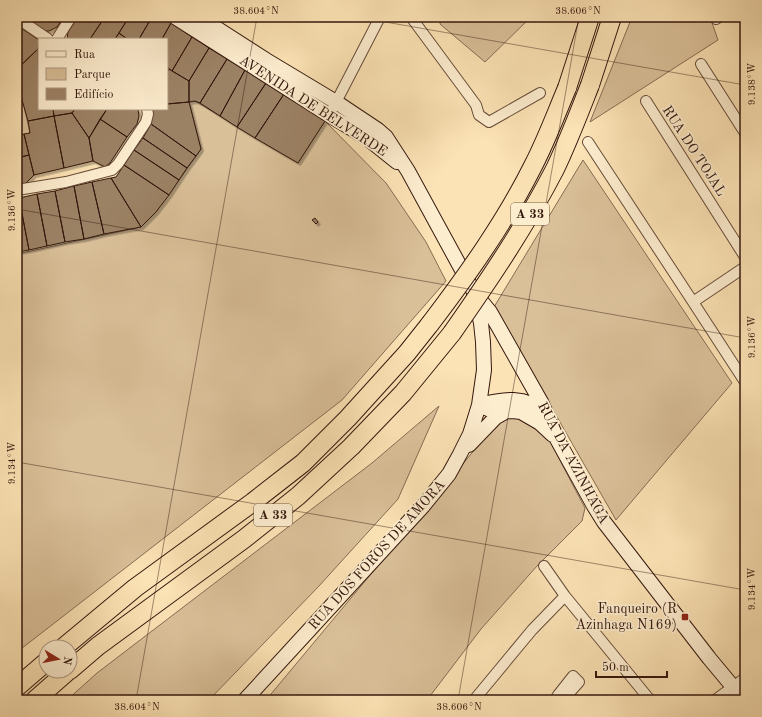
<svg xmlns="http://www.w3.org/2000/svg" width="762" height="717" viewBox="0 0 762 717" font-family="'Old Standard TT',serif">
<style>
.green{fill:#dac099;stroke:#876c54}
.building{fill:#9c8265;stroke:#34180e;filter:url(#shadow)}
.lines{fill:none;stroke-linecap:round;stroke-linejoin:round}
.street-casing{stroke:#664b38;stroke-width:12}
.secondary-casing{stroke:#34180e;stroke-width:16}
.highway-casing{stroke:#34180e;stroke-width:20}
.street{stroke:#fdedcf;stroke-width:10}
.secondary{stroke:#fdedcf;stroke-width:14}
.highway{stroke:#fce3b5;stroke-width:18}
.highway-bridge-casing{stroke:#34180e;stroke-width:20;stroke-linecap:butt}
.highway-bridge{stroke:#fce3b5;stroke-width:18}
.ticks{fill:none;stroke:#34180e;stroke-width:1;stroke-opacity:0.45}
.poi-dot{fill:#8f2418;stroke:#fdedcf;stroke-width:1.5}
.labels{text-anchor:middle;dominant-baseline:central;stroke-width:3.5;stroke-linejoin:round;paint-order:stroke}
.shield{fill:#fdedcf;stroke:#705848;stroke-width:1}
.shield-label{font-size:13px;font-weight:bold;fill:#34180e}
.street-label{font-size:14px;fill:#34180e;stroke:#fdedcf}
.poi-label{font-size:14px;fill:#34180e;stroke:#fdedcf;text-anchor:end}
.neatline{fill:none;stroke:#34180e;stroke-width:1.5}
.ticks-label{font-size:10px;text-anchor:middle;fill:#34180e}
</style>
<defs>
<filter id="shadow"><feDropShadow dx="2.5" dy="2.5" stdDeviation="0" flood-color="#0004"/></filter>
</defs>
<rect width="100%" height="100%" fill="#fce3b5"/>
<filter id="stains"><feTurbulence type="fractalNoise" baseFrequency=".005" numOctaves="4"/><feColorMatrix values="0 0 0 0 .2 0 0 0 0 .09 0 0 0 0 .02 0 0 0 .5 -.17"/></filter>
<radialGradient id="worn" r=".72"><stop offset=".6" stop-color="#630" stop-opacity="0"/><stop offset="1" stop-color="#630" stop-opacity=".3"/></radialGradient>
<!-- green -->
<path class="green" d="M441,17H531L485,62L440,24Z
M632,17H710L718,40L590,122Z
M21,94L30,133L17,136V95Z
M195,101L298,163L325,121L386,183L426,242L446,281L342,400L17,652V254L141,227L156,212L201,149L189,102Z
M583,160L732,383L616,520L494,307Z
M439,406L398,499L319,586L209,700H67L97,673L372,463Z
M517,415L546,434L585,508L582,521L537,566L481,629L427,700H266L496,424L504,417Z"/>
<!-- building -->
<path class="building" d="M29,17H64L57,27L49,31H45L28,20Z
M78,17H95L102,21L90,39H67L68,32Z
M95,17H105L102,21Z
M105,17H129L115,39H90Z
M129,17H152L139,39H127L119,33Z
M152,17H162L171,23L162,39H139Z
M171,23L192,37L172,71L167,67V39H162Z
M18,26L39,40L38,49L17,69Z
M119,33L127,39H115Z
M192,37L209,48L189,81L172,71Z
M209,48L227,59L200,103L195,101L189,102V81Z
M38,49L39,109H53L54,116L28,121L17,82V69Z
M227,59L245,70L220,116L200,103Z
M169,69L189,81V102L167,104V72Z
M245,70L266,83L237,127L220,116Z
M17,82L21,94L17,95Z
M266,83L284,94L255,138L237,127Z
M284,94L325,121L298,163L255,138Z
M189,102L201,149L196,156L151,124L152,109H167V104Z
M53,109H75L72,113L54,116Z
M75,109H107L89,138L72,113Z
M107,109H138L139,116L137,124L127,137L100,119Z
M72,113L89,138L93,161L64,168L54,116Z
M54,116L64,168L34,175L24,134L30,133L28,121Z
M100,119L127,137L110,163L105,167L93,161L89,138Z
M151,124L196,156L187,168L143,138Z
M24,134L29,155L17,158V136Z
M143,138L187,168L179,180L134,150Z
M134,150L179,180L169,195L124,165Z
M29,155L34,175L24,185H17V158Z
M124,165L169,195L156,212L141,227L111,178L116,177Z
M111,178L141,227L104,234L92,182Z
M92,182L104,234L84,239L74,186Z
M74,186L84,239L65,242L55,191Z
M55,191L65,242L47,246L37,194Z
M37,194L47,246L29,250L19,198Z
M17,198H19L29,250L17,252Z
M315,218L318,222L316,224L312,220Z"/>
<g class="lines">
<!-- street casing -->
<g class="street-casing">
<path id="street" d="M411,17L476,105L479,115L489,122L540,93
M17,18L48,39
M716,19L719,17
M57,39L71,17
M701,64L745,133
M646,101L745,257
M333,108L380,17
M588,142L693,302L745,267
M17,190L66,182L112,170L118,164L146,122L148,114L147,109
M693,302L745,382
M544,566L565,596L650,700
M474,700L532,630L565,596
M555,700L558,695L573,676L579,682L563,700
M715,700L745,678"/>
</g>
<!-- secondary casing -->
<g class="secondary-casing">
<path id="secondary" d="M175,17L329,115L367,138L397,162
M199,17L266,60L336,102L378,130L386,137L408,171L474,292L481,323L483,342L484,370L479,405L470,434L460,454L449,474L423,506L245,700
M477,296L490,312L541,402L557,439L594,506L604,522L709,658L744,700
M479,405L495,412L513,411L521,412L540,423L553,435
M479,405C503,399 525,395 545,413
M469,445L496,417L507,411"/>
</g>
<!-- highway casing -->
<g class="highway-casing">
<path id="highway" d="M590,85L612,17
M567,88L590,17
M64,647L135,588L253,502L303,463L348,418L407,353L430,324
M70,670L98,646L244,539L298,496L351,447L403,393L452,333
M17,687L46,662
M35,700L68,671"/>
</g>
<!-- street -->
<use href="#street" class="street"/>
<!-- secondary -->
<use href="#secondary" class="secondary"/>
<!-- highway -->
<use href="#highway" class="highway"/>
<!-- highway-bridge casing -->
<g class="highway-bridge-casing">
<path id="highway-bridge" d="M430,324C468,274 505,222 533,166C546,141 556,114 567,88
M452,333C489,280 525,227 555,169C568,142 579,113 590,85"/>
</g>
<!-- highway-bridge -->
<use href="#highway-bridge" class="highway-bridge"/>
</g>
<!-- ticks -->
<path class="ticks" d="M357,17L745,85M17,209L745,338M17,462L745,590M136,700L257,17M458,700L579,17"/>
<!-- markers -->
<rect class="poi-dot" x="681" y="613" width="8" height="8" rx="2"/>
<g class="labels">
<!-- shield labels -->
<g class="shield">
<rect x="511" y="203" width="38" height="22" rx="3"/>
<rect x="254" y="504" width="38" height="22" rx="3"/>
</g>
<g class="shield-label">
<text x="530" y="214">A 33</text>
<text x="273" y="515">A 33</text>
</g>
<!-- street labels -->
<g class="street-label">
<text transform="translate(313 106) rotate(33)">AVENIDA DE BELVERDE</text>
<text transform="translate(694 151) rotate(57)">RUA DO TOJAL</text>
<text transform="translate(573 463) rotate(62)">RUA DA AZINHAGA</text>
<text transform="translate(377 555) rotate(-48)">RUA DOS FOROS DE AMORA</text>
</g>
<!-- poi labels -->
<g class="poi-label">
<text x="677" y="609">Fanqueiro (R<tspan x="677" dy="16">Azinhaga N169)</tspan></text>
</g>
</g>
<!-- margin -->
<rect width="762" height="717" fill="none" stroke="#fce3b5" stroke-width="44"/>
<!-- legend -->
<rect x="38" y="38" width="130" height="72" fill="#fdedcf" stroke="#ad9882"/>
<rect x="46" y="51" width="20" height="6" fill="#fdedcf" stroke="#ad9882"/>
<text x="74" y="58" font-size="12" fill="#34180e">Rua</text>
<rect x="46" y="68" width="20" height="12" fill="#dac099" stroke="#ad9882"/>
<text x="74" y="78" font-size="12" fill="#34180e">Parque</text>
<rect x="46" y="88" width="20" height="12" fill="#9c8265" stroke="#ad9882"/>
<text x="74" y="98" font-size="12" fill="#34180e">Edifício</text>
<!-- north arrow -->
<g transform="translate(58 659) rotate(100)"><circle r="19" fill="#fdedcf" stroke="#ad9882"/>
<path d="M0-3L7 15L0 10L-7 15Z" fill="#8f2418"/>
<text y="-6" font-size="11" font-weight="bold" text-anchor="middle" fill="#34180e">N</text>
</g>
<!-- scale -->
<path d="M596 671v6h71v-6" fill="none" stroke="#34180e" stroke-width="2"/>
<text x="602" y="671" font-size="12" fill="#34180e" stroke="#fdedcf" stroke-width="3" paint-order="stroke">50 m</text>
<rect x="22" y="22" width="718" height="673" class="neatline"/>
<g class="ticks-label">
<text x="256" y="14">38.604°N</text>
<text x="578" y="14">38.606°N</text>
<text transform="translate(751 84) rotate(-90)" y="4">9.138°W</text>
<text transform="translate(11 210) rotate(-90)" y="4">9.136°W</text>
<text transform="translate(751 337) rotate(-90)" y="4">9.136°W</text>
<text transform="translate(11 463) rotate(-90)" y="4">9.134°W</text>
<text transform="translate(751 589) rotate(-90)" y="4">9.134°W</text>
<text x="137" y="710">38.604°N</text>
<text x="459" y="710">38.606°N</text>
</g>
<rect width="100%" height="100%" filter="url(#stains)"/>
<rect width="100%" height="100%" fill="url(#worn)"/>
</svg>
